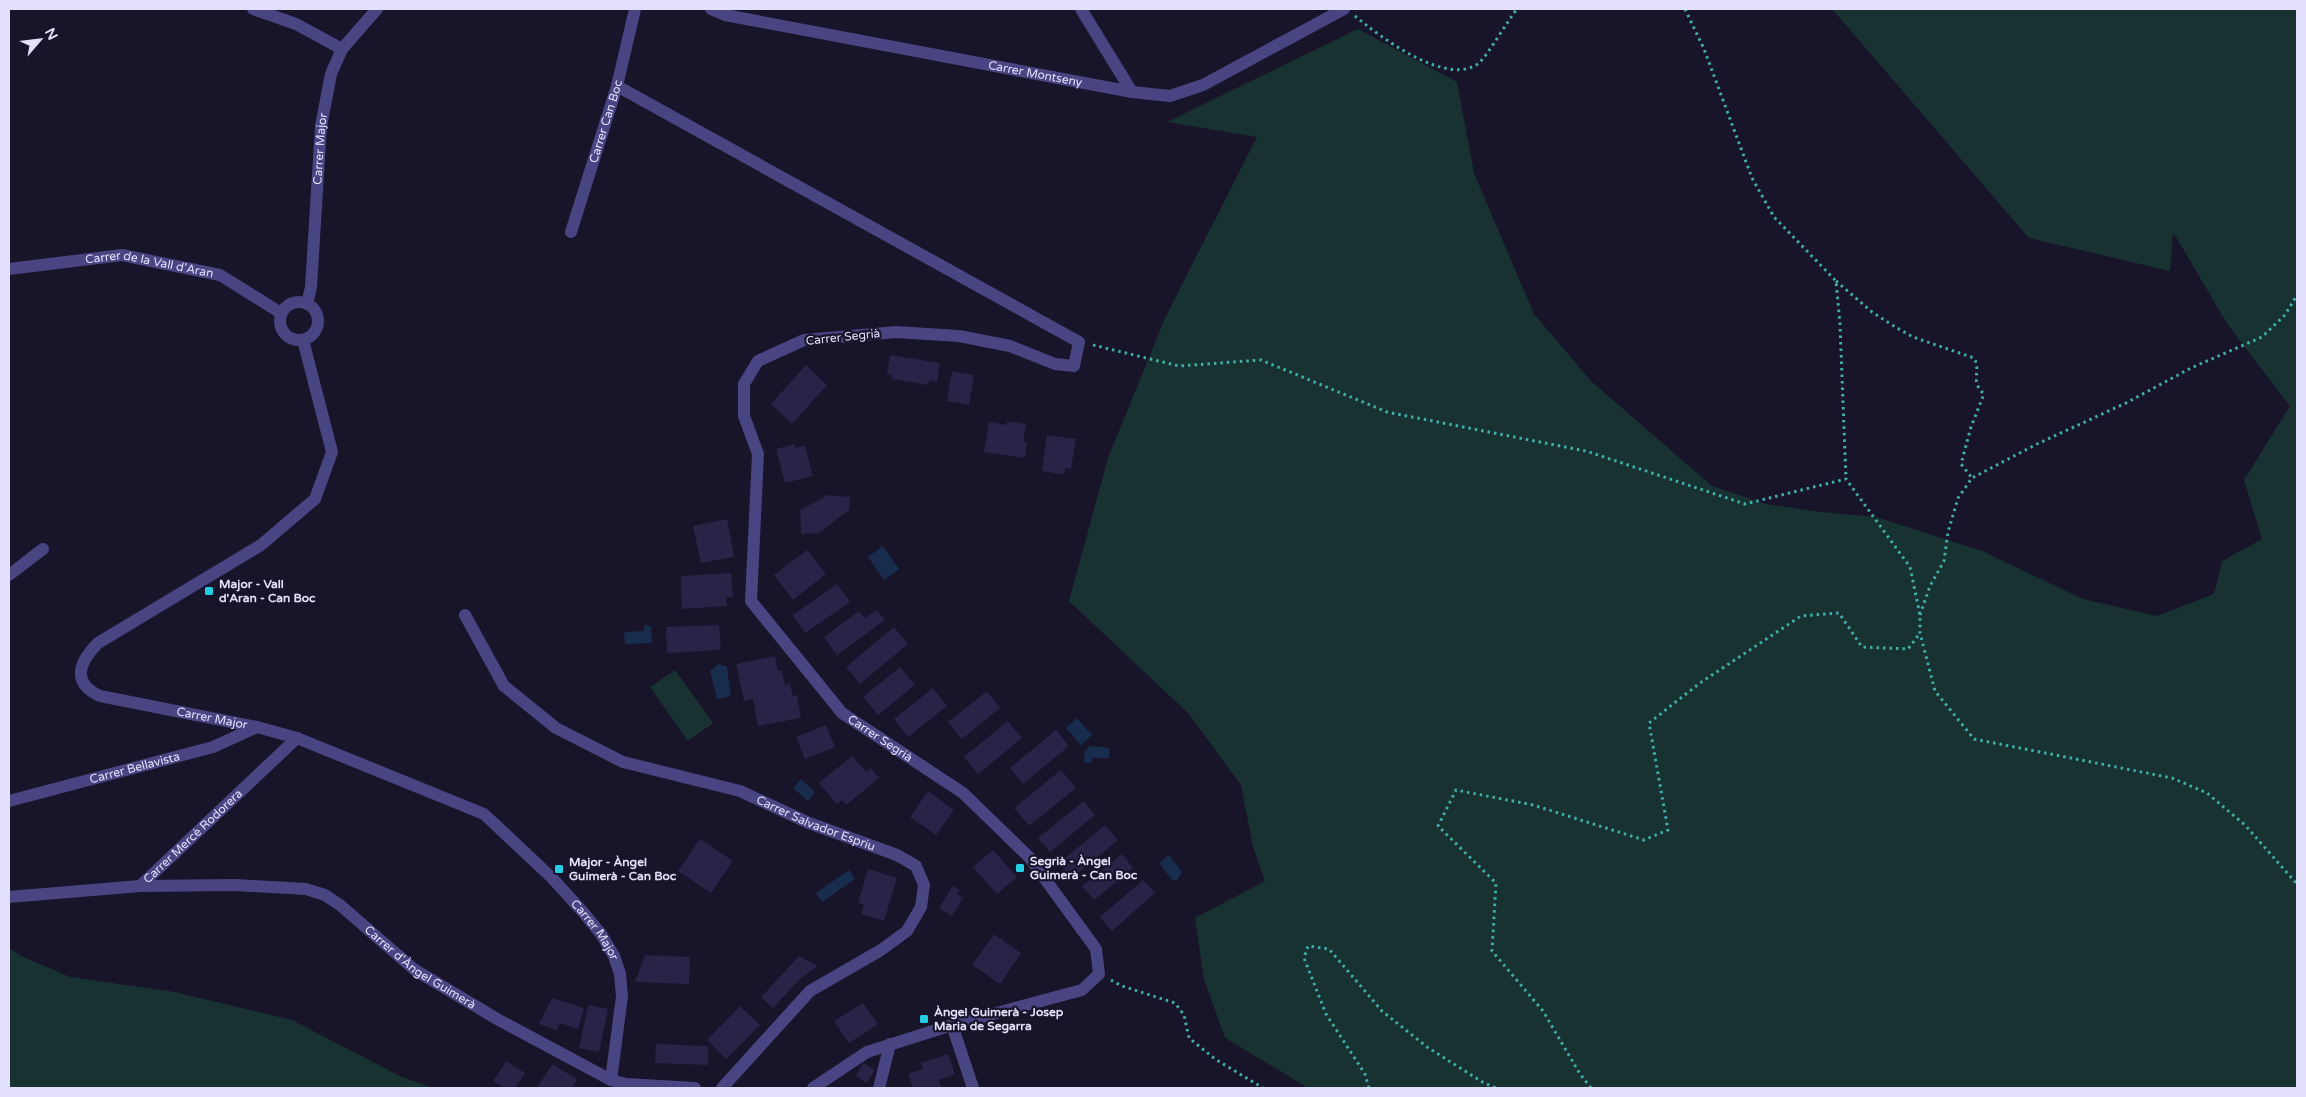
<svg xmlns="http://www.w3.org/2000/svg" width="2306" height="1097" viewBox="0 0 2306 1097" font-family="'Varela Round',sans-serif">
<style>
.green{fill:#183231}
.water{fill:#182c4e}
.building{fill:#2a2247}
.lines{fill:none;stroke-linecap:round;stroke-linejoin:round}
.path{stroke:#40aea9;stroke-width:3;stroke-dasharray:2.5 4;stroke-linecap:butt}
.minor{stroke:#484582;stroke-width:12}
.poi-dot{fill:#23cde3;stroke:#181429;stroke-width:2}
.labels{text-anchor:middle;dominant-baseline:central;stroke-width:4.5;stroke-linejoin:round;paint-order:stroke}
.street-label{font-size:12px;fill:#e3e0fb;stroke:#181429}
.poi-label{font-size:12px;font-weight:bold;fill:#e3e0fb;stroke:#181429;text-anchor:start}
</style>
<rect width="100%" height="100%" fill="#181429"/>
<!-- green -->
<path class="green" d="M1832,9H2297V1088H1308L1225,1038L1204,979L1195,918L1265,881L1253,847L1241,785L1189,714L1069,601L1108,458L1165,318L1257,137L1167,122L1358,29L1457,82L1474,173L1534,314L1591,381L1712,486L1766,504L1821,512L1876,517L1982,551L2083,599L2157,616L2214,594L2222,561L2262,539L2244,480L2290,406L2228,325L2173,232L2170,271L2029,238Z
M675,670L713,723L688,741L650,687Z
M9,948L21,956L70,977L175,992L292,1020L400,1076L433,1088H9Z"/>
<!-- water -->
<path class="water" d="M883,546L899,569L884,580L868,557Z
M645,625L651,626L652,643L625,644L624,632L643,631Z
M719,664L727,667L731,696L717,699L710,671Z
M1077,718L1092,735L1081,745L1066,728Z
M1090,746L1110,748L1109,758H1092L1091,763L1084,762L1085,751Z
M801,779L815,792L808,801L793,788Z
M1169,855L1182,872L1177,880H1172L1159,863Z
M849,870L855,879L822,902L816,893Z"/>
<!-- building -->
<path class="building" d="M890,355L940,363L937,382L929,380L928,385L892,379V375L887,374Z
M806,365L827,385L792,424L771,404Z
M952,371L974,375L969,405L947,401Z
M1007,421L1026,424L1023,442H1027L1025,458L984,452L989,422L1007,425Z
M1047,435L1076,439L1071,469L1065,468L1064,475L1042,471Z
M794,444L795,448L805,446L813,476L785,483L776,449Z
M828,495L850,497L849,510L819,533L801,534L800,510Z
M727,519L734,557L701,563L693,526Z
M807,550L826,574L793,600L774,575Z
M731,573L733,597H726L727,606L682,609L681,576Z
M837,584L850,602L805,633L793,615Z
M877,610L885,620L837,655L824,637L859,611L865,618Z
M719,625L721,650L667,653L666,627Z
M894,627L908,644L860,684L846,667Z
M775,656L778,671H782L785,685L790,684L793,696L797,695L801,718L758,726L753,699L744,701L736,664Z
M900,667L915,685L878,715L863,697Z
M933,688L947,706L908,737L894,719Z
M987,691L1000,708L962,739L948,722Z
M1008,721L1022,738L978,774L964,757Z
M826,725L835,747L805,759L796,737Z
M1056,730L1069,746L1023,784L1010,768Z
M852,756L866,772L871,768L879,778L846,805L842,800L837,804L819,783Z
M1061,770L1076,788L1029,826L1014,808Z
M928,791L954,810L936,835L910,817Z
M1084,801L1095,815L1050,852L1038,838Z
M1105,825L1118,840L1072,878L1059,863Z
M700,839L733,861L711,893L678,871Z
M993,850L1017,877L997,894L973,867Z
M1122,854L1133,868L1094,900L1082,886Z
M868,869L897,878L884,921L861,914L864,905L858,903Z
M1143,880L1155,893L1112,931L1100,917Z
M953,886L960,890L957,894L963,898L952,916L939,908Z
M994,934L1021,953L1000,984L972,965Z
M645,955L690,957L689,984L635,982Z
M799,956L818,966L800,979L773,1008L761,997Z
M552,998L584,1008L578,1029L560,1023L557,1030L539,1024Z
M863,1003L878,1024L849,1043L834,1021Z
M588,1005L608,1009L599,1052L579,1048Z
M740,1006L760,1025L726,1059L707,1040Z
M656,1044L708,1046V1065L655,1063Z
M948,1054L955,1074L939,1080L941,1088H913L908,1074L923,1069L921,1063Z
M506,1061L525,1073L515,1088H505L493,1081Z
M863,1063L875,1070L867,1083L856,1076Z
M552,1064L577,1079L572,1088H537Z"/>
<g class="lines">
<!-- path -->
<path class="path" d="M1685,9L1704,49L1752,178L1774,217L1836,281L1840,324L1846,479
M1355,16C1379,36 1447,88 1479,63C1488,55 1508,20 1517,9
M1836,281L1872,312L1897,328L1913,337L1974,358C1982,372 1969,380 1984,394L1971,427L1961,464L1972,478
M1093,345L1179,366L1261,360L1387,412L1586,451L1745,504L1846,479L1910,567L1920,615V633L1935,691L1974,739L2172,778L2207,793L2245,825L2297,884
M1920,615L1930,586L1944,561L1948,532L1958,498L1972,478L2037,444L2126,403L2191,368L2262,337L2285,315L2297,295
M1111,980L1122,986L1175,1003L1184,1015L1189,1038L1215,1059L1263,1088
M1369,1088L1365,1074L1326,1014L1304,958L1308,946L1329,949L1382,1011L1427,1047L1484,1083L1496,1088
M1591,1088L1580,1074L1543,1011L1492,951L1496,883L1438,826L1456,790L1533,805L1644,840L1668,830L1649,723L1700,683L1801,616L1839,613L1862,647L1908,649L1920,633"/>
<!-- minor -->
<g class="minor">
<path d="M253,9L296,24L342,49"/>
<path id="s1" d="M711,9L725,15L1132,92L1170,96L1203,85L1344,9"/>
<path d="M1081,9L1132,92"/>
<path id="s2" d="M617,86L1079,342L1074,366L1055,364L1010,346L959,336L896,332L804,340L758,361L744,384V416L758,454L751,601L842,713L963,793L1029,857L1096,949L1099,974L1082,990L952,1025L867,1052L813,1088"/>
<path id="s3" d="M571,232L617,86L635,9"/>
<path id="s4" d="M9,269L122,255L220,275L281,313"/>
<circle cx="299" cy="321" r="19"/>
<path id="s5" d="M307,304L311,287L321,126L331,74L342,49L377,9"/>
<path id="s6" d="M303,340L332,452L315,499L261,545L98,643C79,662 71,683 100,696L257,727L297,738L484,814L552,878L583,912L601,934L614,956L620,974L622,996L611,1080"/>
<path d="M9,575L43,549"/>
<path id="s7" d="M465,615L504,686L556,728L623,762L740,791L809,823L897,855L916,866L924,885L921,907L907,931L881,950L810,991L722,1088"/>
<path id="s8" d="M9,801L213,747L257,727"/>
<path id="s9" d="M140,886L235,885L306,889L325,895L340,905L415,970L497,1019L611,1080L626,1084L695,1088"/>
<path id="s10" d="M9,897L140,886L297,738"/>
<path d="M952,1025L973,1088"/>
<path d="M879,1088L890,1044"/>
</g>
</g>
<!-- markers -->
<g class="poi-dot">
<rect x="204" y="586" width="10" height="10" rx="2.5"/>
<rect x="1015" y="863" width="10" height="10" rx="2.5"/>
<rect x="554" y="864" width="10" height="10" rx="2.5"/>
<rect x="919" y="1014" width="10" height="10" rx="2.5"/>
</g>
<g class="labels">
<!-- street labels -->
<g class="street-label">
<text stroke="none"><textPath href="#s1" startOffset="331">Carrer Montseny</textPath></text>
<text stroke="none"><textPath href="#s3" startOffset="116">Carrer Can Boc</textPath></text>
<text stroke="none"><textPath href="#s5" startOffset="156">Carrer Major</textPath></text>
<text stroke="none"><textPath href="#s4" startOffset="142">Carrer de la Vall d'Aran</textPath></text>
<text transform="translate(843 337) rotate(-6)">Carrer Segrià</text>
<text stroke="none"><textPath href="#s6" startOffset="608">Carrer Major</textPath></text>
<text stroke="none"><textPath href="#s2" startOffset="1315">Carrer Segrià</textPath></text>
<text stroke="none"><textPath href="#s8" startOffset="130">Carrer Bellavista</textPath></text>
<text stroke="none"><textPath href="#s7" startOffset="426">Carrer Salvador Espriu</textPath></text>
<text stroke="none"><textPath href="#s10" startOffset="204">Carrer Mercè Rodorera</textPath></text>
<text stroke="none"><textPath href="#s6" startOffset="1058">Carrer Major</textPath></text>
<text stroke="none"><textPath href="#s9" startOffset="306">Carrer d'Àngel Guimerà</textPath></text>
</g>
<!-- poi labels -->
<g class="poi-label">
<text x="219" y="584">Major - Vall<tspan x="219" dy="14">d'Aran - Can Boc</tspan></text>
<text x="1030" y="861">Segrià - Àngel<tspan x="1030" dy="14">Guimerà - Can Boc</tspan></text>
<text x="569" y="862">Major - Àngel<tspan x="569" dy="14">Guimerà - Can Boc</tspan></text>
<text x="934" y="1012">Àngel Guimerà - Josep<tspan x="934" dy="14">Maria de Segarra</tspan></text>
</g>
</g>
<!-- border -->
<rect width="2306" height="1097" fill="none" stroke="#e3e0fb" stroke-width="20"/>
<!-- north arrow -->
<g transform="translate(40 40) rotate(62)" stroke="#181429" stroke-width="4" paint-order="stroke">
<path d="M0-4L9 19L0 12L-9 19Z" fill="#e3e0fb"/>
<text y="-8" font-size="14" font-weight="bold" text-anchor="middle" fill="#e3e0fb">N</text>
</g>
</svg>
